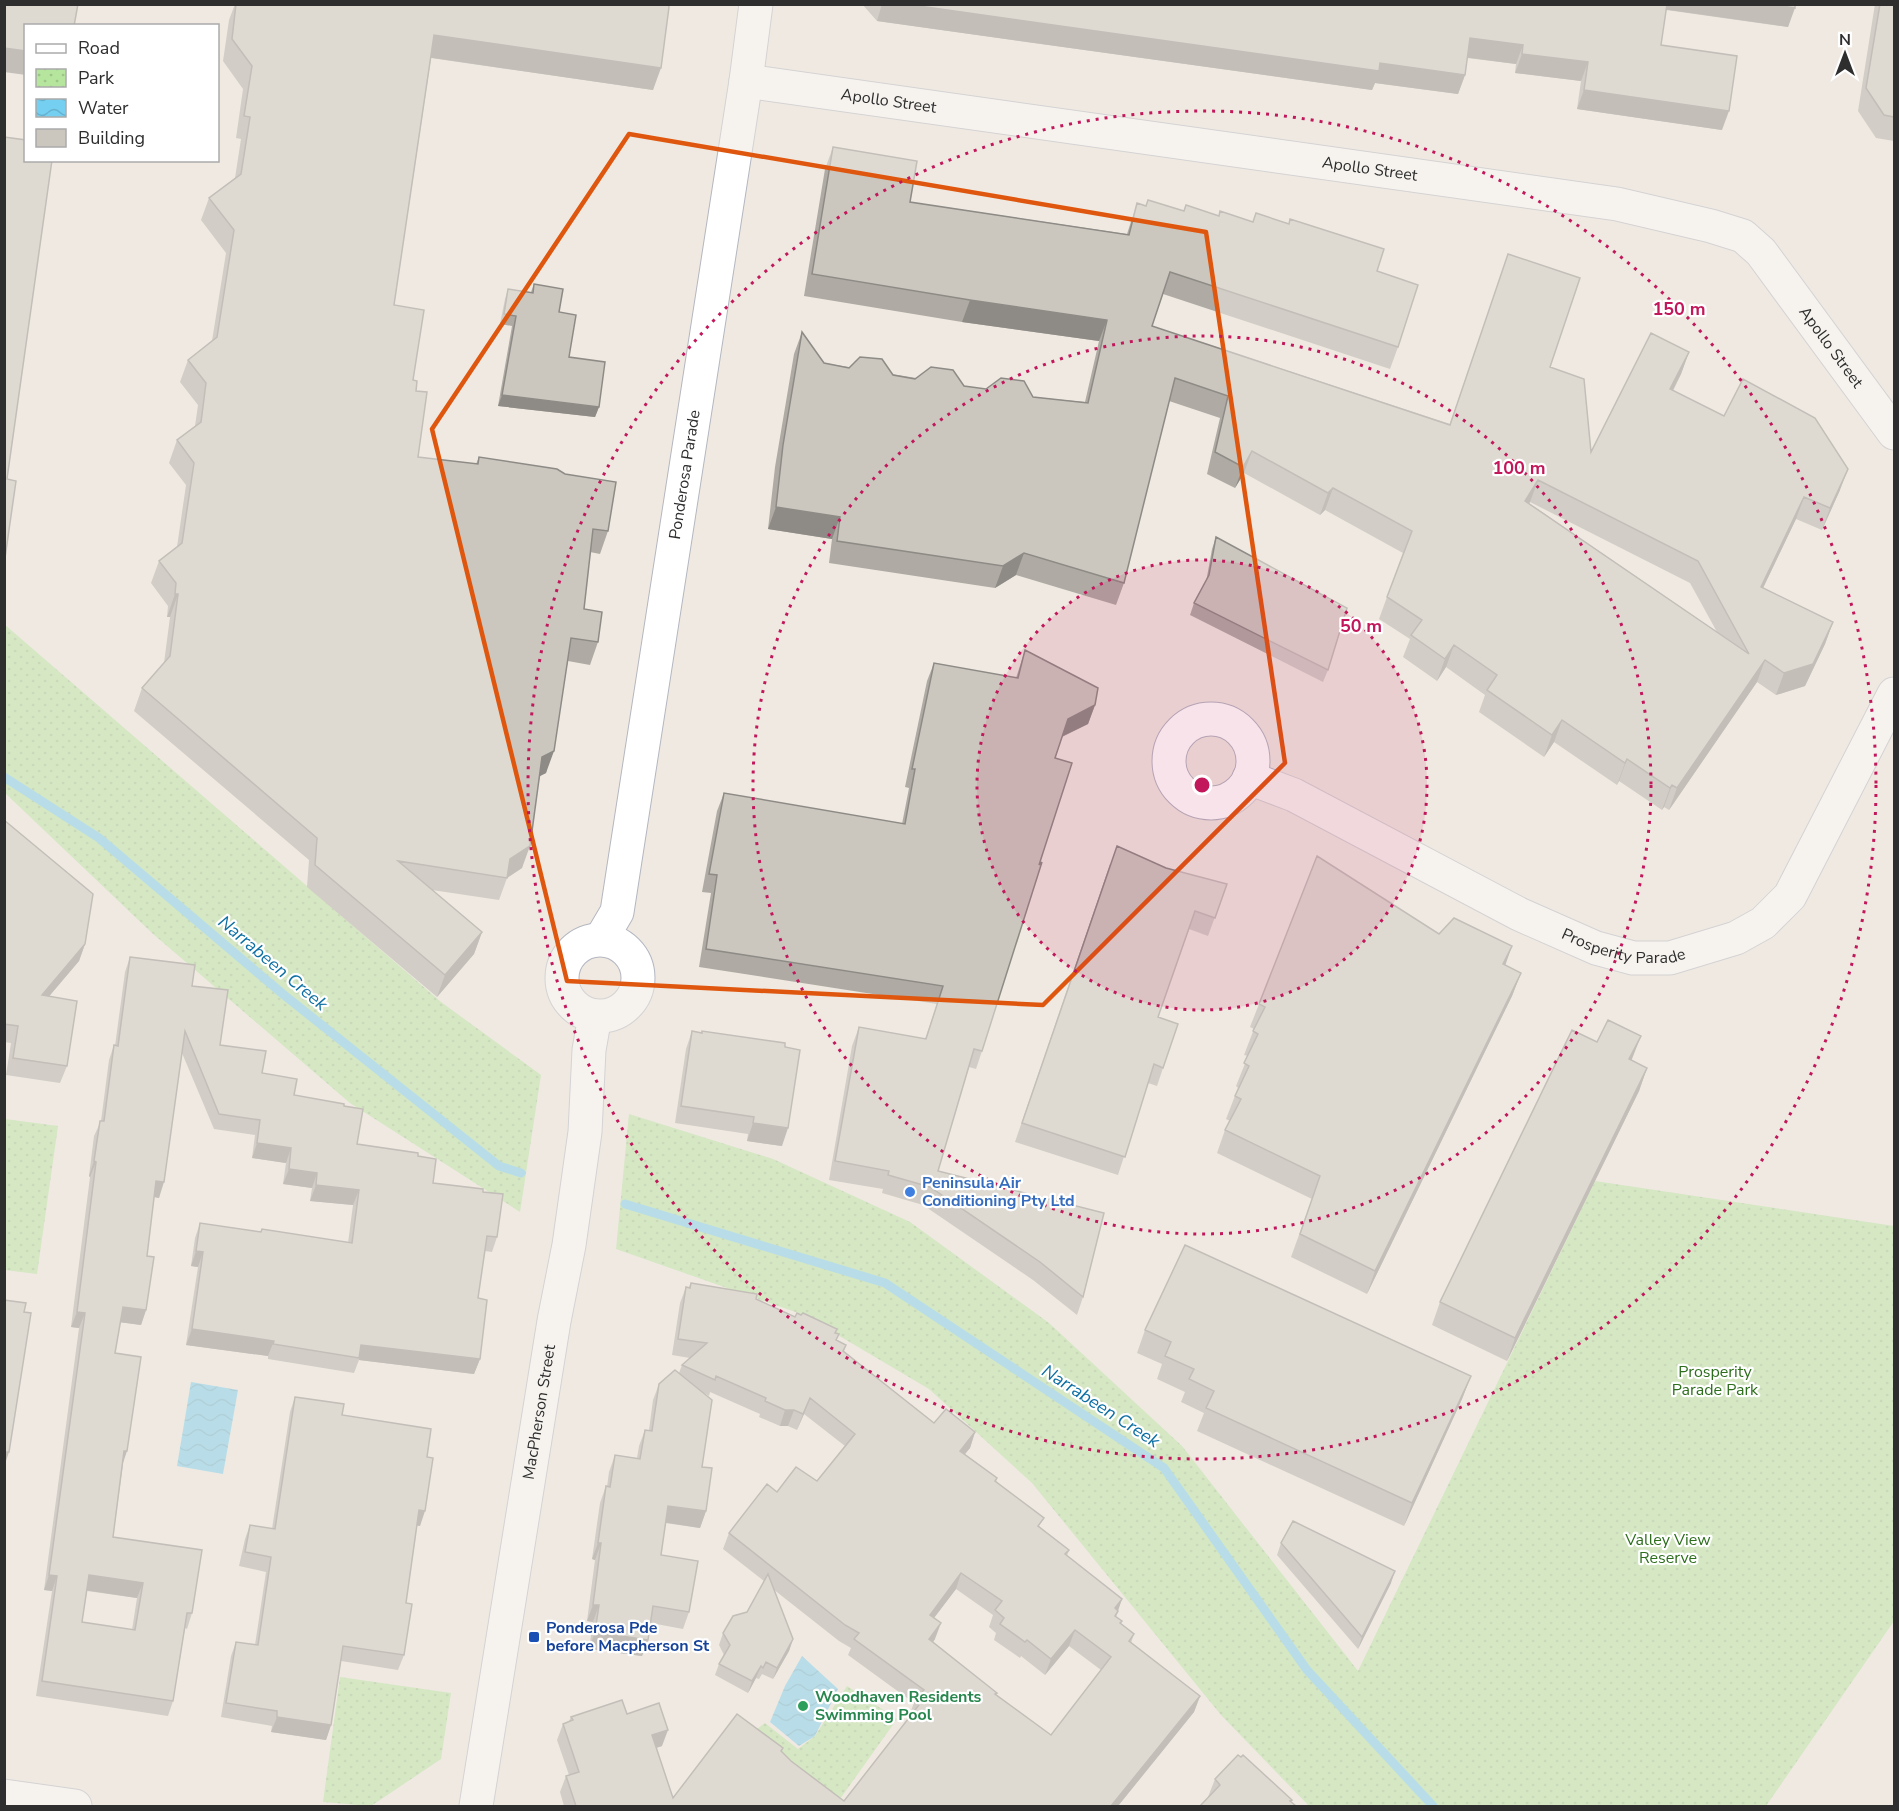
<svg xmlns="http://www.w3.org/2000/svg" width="1899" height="1811" viewBox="0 0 1899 1811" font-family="'Nunito Sans',sans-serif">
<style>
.park{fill:url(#park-dots)}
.water{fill:url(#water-waves)}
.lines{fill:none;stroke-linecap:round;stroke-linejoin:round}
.stream{stroke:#75cff0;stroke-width:9}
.street-casing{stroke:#b4b7c1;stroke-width:35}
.secondary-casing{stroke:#b4b7c1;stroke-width:35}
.street{stroke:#fff;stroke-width:33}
.secondary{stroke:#fff;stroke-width:33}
.wall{fill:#afaba4;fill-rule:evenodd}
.shaded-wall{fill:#8e8b86}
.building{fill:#cbc7bf;stroke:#8e8b86;stroke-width:1.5;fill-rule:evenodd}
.marked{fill:none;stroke:#df570e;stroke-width:4.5;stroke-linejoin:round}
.ring{fill:none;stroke:#c2185b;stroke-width:3;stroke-dasharray:3 6}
.shop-dot{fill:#3f7fe0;stroke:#fff;stroke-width:2}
.transit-dot{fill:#1a4fb4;stroke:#fff;stroke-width:2}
.leisure-dot{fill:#2e9e5b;stroke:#fff;stroke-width:2}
.labels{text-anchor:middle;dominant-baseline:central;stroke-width:4.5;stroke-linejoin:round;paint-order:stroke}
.street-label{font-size:16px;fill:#2e2e2e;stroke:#fff}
.shop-label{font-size:16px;font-weight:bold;fill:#366cbe;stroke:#fff;text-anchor:start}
.park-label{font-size:16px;fill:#2c6e1b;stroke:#fff}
.transit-label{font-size:16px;font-weight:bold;fill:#164399;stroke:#fff;text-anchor:start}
.leisure-label{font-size:16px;font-weight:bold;fill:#27864d;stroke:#fff;text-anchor:start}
.water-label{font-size:18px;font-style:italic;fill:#0d6fa3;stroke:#fff}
.centre{fill:#c2185b;stroke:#fff;stroke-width:3}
.ring-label{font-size:18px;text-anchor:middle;font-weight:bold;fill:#c2185b;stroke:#fff;stroke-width:4.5;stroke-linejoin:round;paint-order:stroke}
</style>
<defs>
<pattern id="park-dots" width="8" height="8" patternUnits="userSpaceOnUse" patternTransform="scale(1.5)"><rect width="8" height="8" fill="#b6e59e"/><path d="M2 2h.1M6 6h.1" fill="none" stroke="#9dc588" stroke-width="1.8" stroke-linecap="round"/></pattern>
<pattern id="water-waves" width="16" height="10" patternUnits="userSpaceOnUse" patternTransform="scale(1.5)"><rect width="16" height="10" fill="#75cff0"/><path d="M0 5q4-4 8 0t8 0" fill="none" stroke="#66b2ce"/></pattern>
</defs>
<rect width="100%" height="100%" fill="#efe9e1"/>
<!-- park -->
<path class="park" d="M4,624L441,1002L541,1075L520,1212L350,1103L152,933L5,793Z
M629,1114L773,1159L910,1222L1049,1323L1182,1446L1358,1671L1595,1181L1894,1226V1621L1766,1806H1309L1221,1715L1032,1483L929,1389L804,1315L616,1249Z
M5,1119L58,1126L37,1274L5,1270Z
M340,1677L451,1693L441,1759L371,1806L323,1802Z
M847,1686L897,1719L835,1806L750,1734L765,1723L798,1749L815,1736Z"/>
<!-- water -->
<path class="water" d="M191,1382L238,1390L223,1474L177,1466Z
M802,1656L838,1689L815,1736L799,1746L770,1722L785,1686Z"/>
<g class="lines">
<!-- stream -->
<path class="stream" d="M4,777L99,838L284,995L499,1166L521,1173
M625,1204L885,1283L1164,1468L1307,1670L1433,1806"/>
<!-- street casing -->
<g class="street-casing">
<g id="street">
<path id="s1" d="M746,81L1617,204L1711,226L1743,236L1761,252L1894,433"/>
<circle cx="1211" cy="761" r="42"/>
<path id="s2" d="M1249,778L1294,795L1519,914L1596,948L1633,958H1670L1736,938L1763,923L1790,896L1894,694"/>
<path d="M4,1796L75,1806"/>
</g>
</g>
<!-- secondary casing -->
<g class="secondary-casing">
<g id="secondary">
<path id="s3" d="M601,939L617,912L625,860L746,81L756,4"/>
<circle cx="600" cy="978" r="38"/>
<path id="s4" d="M476,1806L554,1321L569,1245L585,1132L589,1050L595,1016"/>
</g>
</g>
<!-- street -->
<use href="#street" class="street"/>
<!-- secondary -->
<use href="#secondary" class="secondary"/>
</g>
<!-- wall -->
<path class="wall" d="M235,4H668L653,90L431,58L394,305L416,391L418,457L476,464L479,457L608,531L600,554L590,552L584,609L598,642L590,665L568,661L546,773L540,776L522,868L507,878L499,900L432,890L482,932L474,954L437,997L307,887L309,860L134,711L142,688L164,663L170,617H167L168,606L151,583L159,561L177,547L186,485L169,463L177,440L195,426L198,405L180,382L188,360L212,341L226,253L201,220L209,198L235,178L241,139L236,138L243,89L223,61L229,20Z
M862,4H1795L1788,27L1666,10L1661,45L1722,130L1577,109L1581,81L1515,73L1516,64L1467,58L1465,75L1458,94L1375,83L1372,90L877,21Z
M1875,4H1894V141L1876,138L1858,111Z
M833,147L910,202L1127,234L1137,203L1377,271L1398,347L1390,369L1163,294L1152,326L1450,424L1508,254L1550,367L1591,452L1689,352L1681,374L1673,391L1840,490L1822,530L1796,519L1763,588L1833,622L1825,644L1805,686L1776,695L1757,682L1669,810L1664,807L1662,810L1619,781L1617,785L1554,742L1544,757L1479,712L1485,695L1446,667L1437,681L1403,657L1410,639L1379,619L1403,553L1325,510L1320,515L1244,473L1235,488L1207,474L1220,418L1169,401L1124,583L1116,605L1016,575L995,588L829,563L832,539L768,529L775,467L794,354L802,332L824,363L1033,397L1085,402L1099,341L962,322L804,296L825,169ZM1530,502L1690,583L1717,632L1529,503Z
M534,284L559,312L569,357L599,407L595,417L498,406L512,326L500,324L505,299L508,289L531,292Z
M1216,537L1328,670L1323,682L1190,615L1194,603L1206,582L1212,549Z
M1025,650L1095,705L1088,724L1062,737L1055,758L1039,865L982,1051L976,1069L969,1067L938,1171L1083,1297L1077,1315L1033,1280L923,1205L882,1193L883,1189L829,1180L852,1046L859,1027L925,1039L937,1004L699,967L711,893L702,892L717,811L724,793L902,824L909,788L905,787L927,681L934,663L1016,678Z
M4,820L85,944L79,961L49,996L67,1066L60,1083L6,1075L11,1043L4,1042Z
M1110,864L1166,868L1227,884L1208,936L1189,929L1158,1017L1163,1068L1157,1086L1148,1083L1118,1175L1015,1142Z
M1439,934L1521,973L1512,996L1367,1294L1291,1257L1312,1199L1217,1153L1225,1130L1230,1121L1226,1119L1238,1088L1236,1086L1248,1056L1244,1055L1254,1029L1250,1027L1259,1004Z
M130,957L192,986L220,1045L294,1095L344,1106L357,1144L418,1156L433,1183L483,1192L497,1237L492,1252L485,1251L478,1298L480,1359L474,1374L359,1360L354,1373L268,1359V1356L186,1345L198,1267L191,1266L195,1238L200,1223L261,1232L262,1229L348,1243L353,1205L310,1201L312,1188L283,1184L286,1163L252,1158L255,1135L214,1129L182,1053L159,1198L154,1197L147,1256L146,1310L141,1325L120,1322L115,1353L123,1464L113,1537L192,1613L187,1629L185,1628L173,1701L168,1716L36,1696L52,1591L44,1590L79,1328L71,1327L90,1177L89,1176L94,1136L101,1121L109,1060L114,1045L115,1046L125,972ZM87,1591L137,1598L132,1630L82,1622Z
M692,1031L701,1033L702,1031L782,1146L747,1141L748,1134L675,1123L686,1049Z
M1632,1060L1647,1068L1639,1091L1507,1361L1432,1325L1440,1302Z
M691,1283L756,1299L795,1317L836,1333L837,1340L846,1345L844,1351L934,1423L975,1432L970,1448L965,1454L997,1478L996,1481L1041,1528L1069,1550L1067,1556L1122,1599L1116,1617L1122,1621L1121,1624L1134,1634L1131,1643L1200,1696L1194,1712L1118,1806H564L560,1792L566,1776L569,1775L557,1740L563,1724L569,1721L571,1717L627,1714L662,1746L656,1748L673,1798L781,1752L791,1761L844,1801L909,1718H908L914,1703L848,1655L851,1648L839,1641L773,1589L793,1639L789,1651L773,1679L762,1674L759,1679L756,1678L748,1693L715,1675L719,1664L724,1655L719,1645L723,1633L747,1612L764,1581L723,1549L729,1533L777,1492L817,1481L845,1446L804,1414L797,1430L788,1426H780L759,1417L760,1414L710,1392L709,1396L704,1393L702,1467L706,1511L700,1528L665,1523L661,1555L689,1612L683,1629L651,1623L648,1640L642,1656L589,1649L593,1622L587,1621L595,1560L592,1559L600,1503L606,1486L607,1487L609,1472L615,1455L637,1458L639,1446L645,1430H649L653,1400L659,1384L679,1373L682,1365L690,1358L672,1355L680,1303L686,1287H689ZM956,1589L993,1615L989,1627L996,1633L994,1640L1020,1658L1021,1656L1045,1675L1069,1646L1101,1670L1051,1735L996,1695L933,1642L935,1639L934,1618Z
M1145,1330L1471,1376L1462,1399L1404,1526L1197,1431L1204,1413L1181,1402L1185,1392L1157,1379L1162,1364L1137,1353Z
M295,1397L342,1415L427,1457L420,1526L417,1525L406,1603L404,1655L398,1670L341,1661L331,1725L326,1740L271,1732L272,1726L221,1717L231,1656L236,1642L255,1645L266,1572L239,1566L245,1539L250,1525L272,1529L290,1412Z
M1281,1543L1391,1583L1358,1649L1277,1555Z
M1215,1779L1291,1802L1208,1797Z"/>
<!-- shaded-wall -->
<path class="shaded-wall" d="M882,4H905L1380,63L1465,75L1458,94L1375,83L1372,90L877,21Z
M1664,4H1770L1795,8L1788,27L1662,9Z
M434,35L661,68L653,90L426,57Z
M1470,38L1523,45L1516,64L1463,57Z
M4,48L26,51V75L4,72Z
M1522,54L1588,62L1581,81L1515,73Z
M1584,90L1729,111L1722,130L1577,109Z
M970,300L1107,320L1099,341L962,322Z
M1689,352L1681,374L1662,411L1670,389Z
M502,395L599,407L595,417L498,406Z
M1252,451L1244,473L1235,488L1243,467Z
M1848,469L1840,490L1822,530L1830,508Z
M1538,480L1530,502L1517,522L1525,501Z
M1333,488L1325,510L1320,515L1328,493Z
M1804,497L1796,519L1753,609L1761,587Z
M776,507L840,517L832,539L768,529Z
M1024,553L1016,575L995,588L1003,566Z
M175,594H178L170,617H167Z
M1833,622L1825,644L1805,686L1776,695L1784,673Z
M1454,645L1446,667L1437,681L1445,659Z
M1765,660L1757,682L1669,810L1677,788Z
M1095,705L1088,724L1061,737L1068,719Z
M1562,720L1554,742L1544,757L1552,735Z
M554,751L546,773L534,779L542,757Z
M1627,759L1619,781L1617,785L1625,763Z
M1672,785L1664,807L1662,810L1670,788Z
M530,846L522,868L507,878L510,859Z
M482,932L474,954L437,997L445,975Z
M85,944L79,961L35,1013L42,995Z
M1512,946L1504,969L1503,964Z
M1521,973L1512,996L1367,1294L1375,1271Z
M1641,1036L1632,1059L1621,1082L1629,1059Z
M1647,1068L1639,1091L1507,1361L1515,1338Z
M753,1123L788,1128L782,1146L747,1141Z
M257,1143L291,1148L286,1163L252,1158Z
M94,1161L96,1162L90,1177L89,1176Z
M289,1169L317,1173L312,1188L283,1184Z
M156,1181L164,1182L159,1198L150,1196Z
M316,1185L359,1190L353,1205L310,1201Z
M196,1251L203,1252L198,1267L191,1266Z
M123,1307L146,1310L141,1325L118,1322Z
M77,1312L85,1313L79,1328L71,1327Z
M192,1329L274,1341L268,1356L186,1345Z
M361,1345L480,1359L474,1374L359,1360Z
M1471,1376L1462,1399L1404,1526L1412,1503Z
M810,1398L804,1414L797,1430L803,1414Z
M785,1410H794L788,1426H780Z
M975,1432L970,1448L954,1467L960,1451Z
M124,1451H127L122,1466Z
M4,1452H9L5,1464H4Z
M668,1506L706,1511L700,1528L662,1522Z
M419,1510L425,1511L420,1526L414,1525Z
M598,1543H601L595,1560L592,1559Z
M1395,1571L1391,1583L1358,1649L1362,1637Z
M961,1573L956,1589L924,1631L930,1615Z
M49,1575L57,1576L52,1591L44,1590Z
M89,1575L143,1583L137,1598L84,1590Z
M1122,1599L1112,1627L1115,1608Z
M593,1605H599L593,1622L587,1621Z
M941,1623L935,1639L924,1655L929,1639Z
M1075,1630L1069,1646L1045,1675L1051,1659Z
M595,1632L648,1640L642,1656L589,1649Z
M793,1639L789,1651L773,1679L777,1668Z
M761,1666L756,1678L748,1693L752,1681Z
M1200,1696L1194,1712L1118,1806H1111Z
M277,1717L331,1725L326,1740L271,1732Z
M668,1730L662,1746L646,1751L652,1735Z"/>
<!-- building -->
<path class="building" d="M4,4H78L74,26H26V51L4,48Z
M236,4H668L669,7L661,68L434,35L394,305L424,310L413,380L417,381L416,391L427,392L418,457L478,464L479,457L557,469L565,474L616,482L608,531L593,529L584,609L602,612L598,642L571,638L554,751L542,757L530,846L510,859L507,878L398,861L482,932L445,975L315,865L317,838L142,688L170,656L178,594H175L176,583L159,561L182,543L194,463L177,440L201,422L206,383L188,360L217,337L234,230L209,198L241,174L250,117L244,116L252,66L232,39Z
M905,4H1667L1661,45L1737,56L1729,111L1584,90L1588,62L1522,54L1523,45L1470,38L1465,75L1380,63L1379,71Z
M1770,4H1795V8Z
M1880,4H1894V117L1884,115L1866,88Z
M4,137L26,140V160H52L7,479L16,481L5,558Z
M833,147L917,161L910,202L1129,235L1137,203L1146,206L1148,200L1184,211L1186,205L1219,216L1220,211L1253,222L1256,213L1289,224L1290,219L1384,249L1377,271L1418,285L1398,347L1170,272L1152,326L1450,425L1508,254L1580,278L1550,367L1584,379L1591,452L1651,333L1689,352L1670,389L1724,416L1743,379L1815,418L1848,469L1830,508L1804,497L1761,587L1833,622L1813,664L1784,673L1765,660L1677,788L1672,785L1670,788L1627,759L1625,763L1562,720L1552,735L1487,690L1497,675L1454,645L1445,659L1411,635L1422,620L1387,597L1412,531L1333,488L1328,493L1252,451L1243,467L1215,452L1228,396L1175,378L1124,583L1024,553L1003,566L837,541L840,517L776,507L783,445L802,332L824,363L849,368L860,357L882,359L893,375L915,379L931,367L953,370L964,386L986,389L1001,378L1024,381L1033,397L1088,403L1107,320L970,300L812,274ZM1538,480L1698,561L1749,654L1525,501Z
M534,284L563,289L559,312L576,315L569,357L605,362L599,407L502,395L516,316L504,314L508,289L533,293Z
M1216,537L1347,608L1328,670L1194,603L1209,575Z
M1025,650L1098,688L1095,705L1068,719L1055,758L1072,763L1039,865L1042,862L982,1051L974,1049L938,1171L1104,1213L1083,1297L1040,1262L930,1187L888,1175L889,1171L835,1161L859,1027L926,1039L943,986L706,949L717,875L709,874L724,793L905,824L915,769H912L934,663L1018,678Z
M4,820L93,894L85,944L42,995L77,1001L67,1066L13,1058L18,1026L4,1024Z
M1117,846L1166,868L1227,884L1215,918L1195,911L1158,1017L1178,1024L1163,1068L1154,1064L1125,1157L1022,1123Z
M1317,856L1439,934L1454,918L1512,946L1503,964L1521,973L1375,1271L1300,1234L1320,1176L1225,1130L1241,1099L1235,1096L1249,1066L1244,1063L1258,1034L1253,1031L1265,1007L1259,1004Z
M130,957L195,965L192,986L228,990L220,1045L266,1051L262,1073L297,1079L294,1095L344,1104V1106L363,1109L357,1144L418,1153V1156L436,1159L433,1183L483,1189V1192L503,1194L497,1237L487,1236L478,1298L487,1300L480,1359L361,1345L359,1358L273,1344L274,1341L192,1329L203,1252L196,1251L200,1223L261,1232L262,1229L352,1243L359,1190L316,1185L317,1173L289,1169L291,1148L257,1143L260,1120L219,1114L185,1031L164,1182L156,1181L147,1256L154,1257L146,1310L123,1307L115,1353L141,1357L127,1451H124L113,1537L202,1550L192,1613H187L173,1701L42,1681L57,1576L49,1575L85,1313L77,1312L96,1162L94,1161L100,1121H104L114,1045L118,1046ZM89,1575L143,1583L135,1630L82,1622Z
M1608,1020L1641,1036L1629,1059L1647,1068L1515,1338L1440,1302L1572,1030L1597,1042Z
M692,1031L702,1033V1031L785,1043V1047L800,1050L788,1128L753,1123L754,1117L681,1106Z
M1185,1245L1471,1376L1412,1503L1206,1408L1214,1391L1189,1379L1194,1369L1165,1356L1171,1342L1145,1330Z
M691,1283L757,1294L756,1299L795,1317L797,1313L801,1315L803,1313L837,1329L835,1333L839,1334L836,1340L846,1345L843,1351L934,1423L946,1409L975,1432L960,1451L997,1478L995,1481L1044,1518L1038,1526L1069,1550L1065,1554L1122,1599L1115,1608L1118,1611L1115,1616L1122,1621L1120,1623L1134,1634L1129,1641L1200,1696L1111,1806H576L566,1776L579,1772L563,1724L573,1720L571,1717L622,1700L627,1714L659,1703L668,1730L652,1735L673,1798L737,1714L783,1748L781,1751L791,1761L844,1801L919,1705L914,1702L924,1690L854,1639L859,1633L845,1625L729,1533L767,1484L777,1492L796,1467L817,1481L855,1434L810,1398L803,1414L794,1410H785L765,1401L766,1398L716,1376L715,1380L682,1365L707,1343L678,1339L686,1287L690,1288ZM961,1573L1002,1601L995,1610L1004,1618L1000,1624L1025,1642L1027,1640L1051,1659L1075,1630L1111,1657L1051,1735L995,1694L997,1693L929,1639L941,1623L930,1615Z
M4,1300L26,1303L24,1312L31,1313L9,1452H4Z
M675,1370L712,1400L702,1467L712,1468L706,1511L668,1506L661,1555L698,1561L689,1612L653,1606L648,1640L595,1632L599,1605H593L601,1543H598L606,1486L610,1487L615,1455L640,1459L645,1430L652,1431L659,1384Z
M295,1397L344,1404L342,1415L431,1429L427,1457L433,1458L425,1511L419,1510L406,1603L412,1604L404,1655L343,1646L331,1725L277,1717V1711L226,1703L236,1642L258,1645L271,1557L245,1552L250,1525L275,1529Z
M1293,1521L1395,1571L1362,1637L1281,1543Z
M768,1574L793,1639L777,1668L766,1662L763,1668L761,1666L752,1681L719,1664L730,1645L723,1633L733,1616L747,1612Z
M1238,1755L1241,1757L1243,1755L1292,1800L1290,1801L1296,1806H1200L1220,1785L1215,1779Z"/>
<!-- marked area -->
<path d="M0 0H1899V1811H0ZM629,134L1206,232L1285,763L1043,1005L567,981L432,429Z" fill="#efe9e1" fill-opacity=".55" fill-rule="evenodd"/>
<path class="marked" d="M629,134L1206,232L1285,763L1043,1005L567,981L432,429Z"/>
<!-- distance rings -->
<circle cx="1202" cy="785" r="225" fill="#c2185b" fill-opacity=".12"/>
<g class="ring">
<circle cx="1202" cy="785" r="225"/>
<circle cx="1202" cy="785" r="449"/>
<circle cx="1202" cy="785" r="674"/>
</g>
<!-- markers -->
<circle class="shop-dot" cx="910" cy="1192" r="6"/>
<rect class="transit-dot" x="528" y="1631" width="12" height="12" rx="3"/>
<circle class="leisure-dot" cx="803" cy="1706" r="6"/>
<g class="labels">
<!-- street labels -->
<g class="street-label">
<text stroke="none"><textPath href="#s1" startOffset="144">Apollo Street</textPath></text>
<text stroke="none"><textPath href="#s1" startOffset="630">Apollo Street</textPath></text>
<text stroke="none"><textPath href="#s1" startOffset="1152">Apollo Street</textPath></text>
<text stroke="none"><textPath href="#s3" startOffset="474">Ponderosa Parade</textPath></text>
<text stroke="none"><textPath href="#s2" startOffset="414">Prosperity Parade</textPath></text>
<text stroke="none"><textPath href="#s4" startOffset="399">MacPherson Street</textPath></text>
</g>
<!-- shop labels -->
<g class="shop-label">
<text x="922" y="1183">Peninsula Air<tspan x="922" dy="18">Conditioning Pty Ltd</tspan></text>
</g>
<!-- park labels -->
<g class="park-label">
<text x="1715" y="1372">Prosperity<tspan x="1715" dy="18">Parade Park</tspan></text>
<text x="1668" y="1540">Valley View<tspan x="1668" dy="18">Reserve</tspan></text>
</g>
<!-- transit labels -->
<g class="transit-label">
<text x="546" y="1628">Ponderosa Pde<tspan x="546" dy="18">before Macpherson St</tspan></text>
</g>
<!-- leisure labels -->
<g class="leisure-label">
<text x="815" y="1697">Woodhaven Residents<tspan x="815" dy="18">Swimming Pool</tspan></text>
</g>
<!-- water labels -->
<g class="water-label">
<text transform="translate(273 963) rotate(40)">Narrabeen Creek</text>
<text transform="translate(1101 1406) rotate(33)">Narrabeen Creek</text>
</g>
</g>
<circle cx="1202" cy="785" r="9" class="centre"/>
<g class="ring-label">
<text x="1679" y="315">150 m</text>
<text x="1519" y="474">100 m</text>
<text x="1361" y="632">50 m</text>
</g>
<!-- border -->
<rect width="1899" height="1811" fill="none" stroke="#2e2e2e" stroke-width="12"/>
<!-- legend -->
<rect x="24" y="24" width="195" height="138" fill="#ffffff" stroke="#ababab" stroke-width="1.5"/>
<rect x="36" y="44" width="30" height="9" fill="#ffffff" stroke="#ababab" stroke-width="1.5"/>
<text x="78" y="54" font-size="18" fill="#2e2e2e">Road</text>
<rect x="36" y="69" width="30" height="18" fill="url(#park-dots)" stroke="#ababab" stroke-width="1.5"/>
<text x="78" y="84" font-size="18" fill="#2e2e2e">Park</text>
<rect x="36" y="99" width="30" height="18" fill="url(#water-waves)" stroke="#ababab" stroke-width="1.5"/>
<text x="78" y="114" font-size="18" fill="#2e2e2e">Water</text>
<rect x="36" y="129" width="30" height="18" fill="#cbc7bf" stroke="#ababab" stroke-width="1.5"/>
<text x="78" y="144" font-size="18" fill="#2e2e2e">Building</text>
<!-- north arrow -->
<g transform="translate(1845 54)" stroke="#ffffff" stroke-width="4.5" paint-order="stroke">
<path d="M0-4.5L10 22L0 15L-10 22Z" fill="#2e2e2e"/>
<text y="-9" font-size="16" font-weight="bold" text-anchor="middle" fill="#2e2e2e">N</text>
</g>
</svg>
